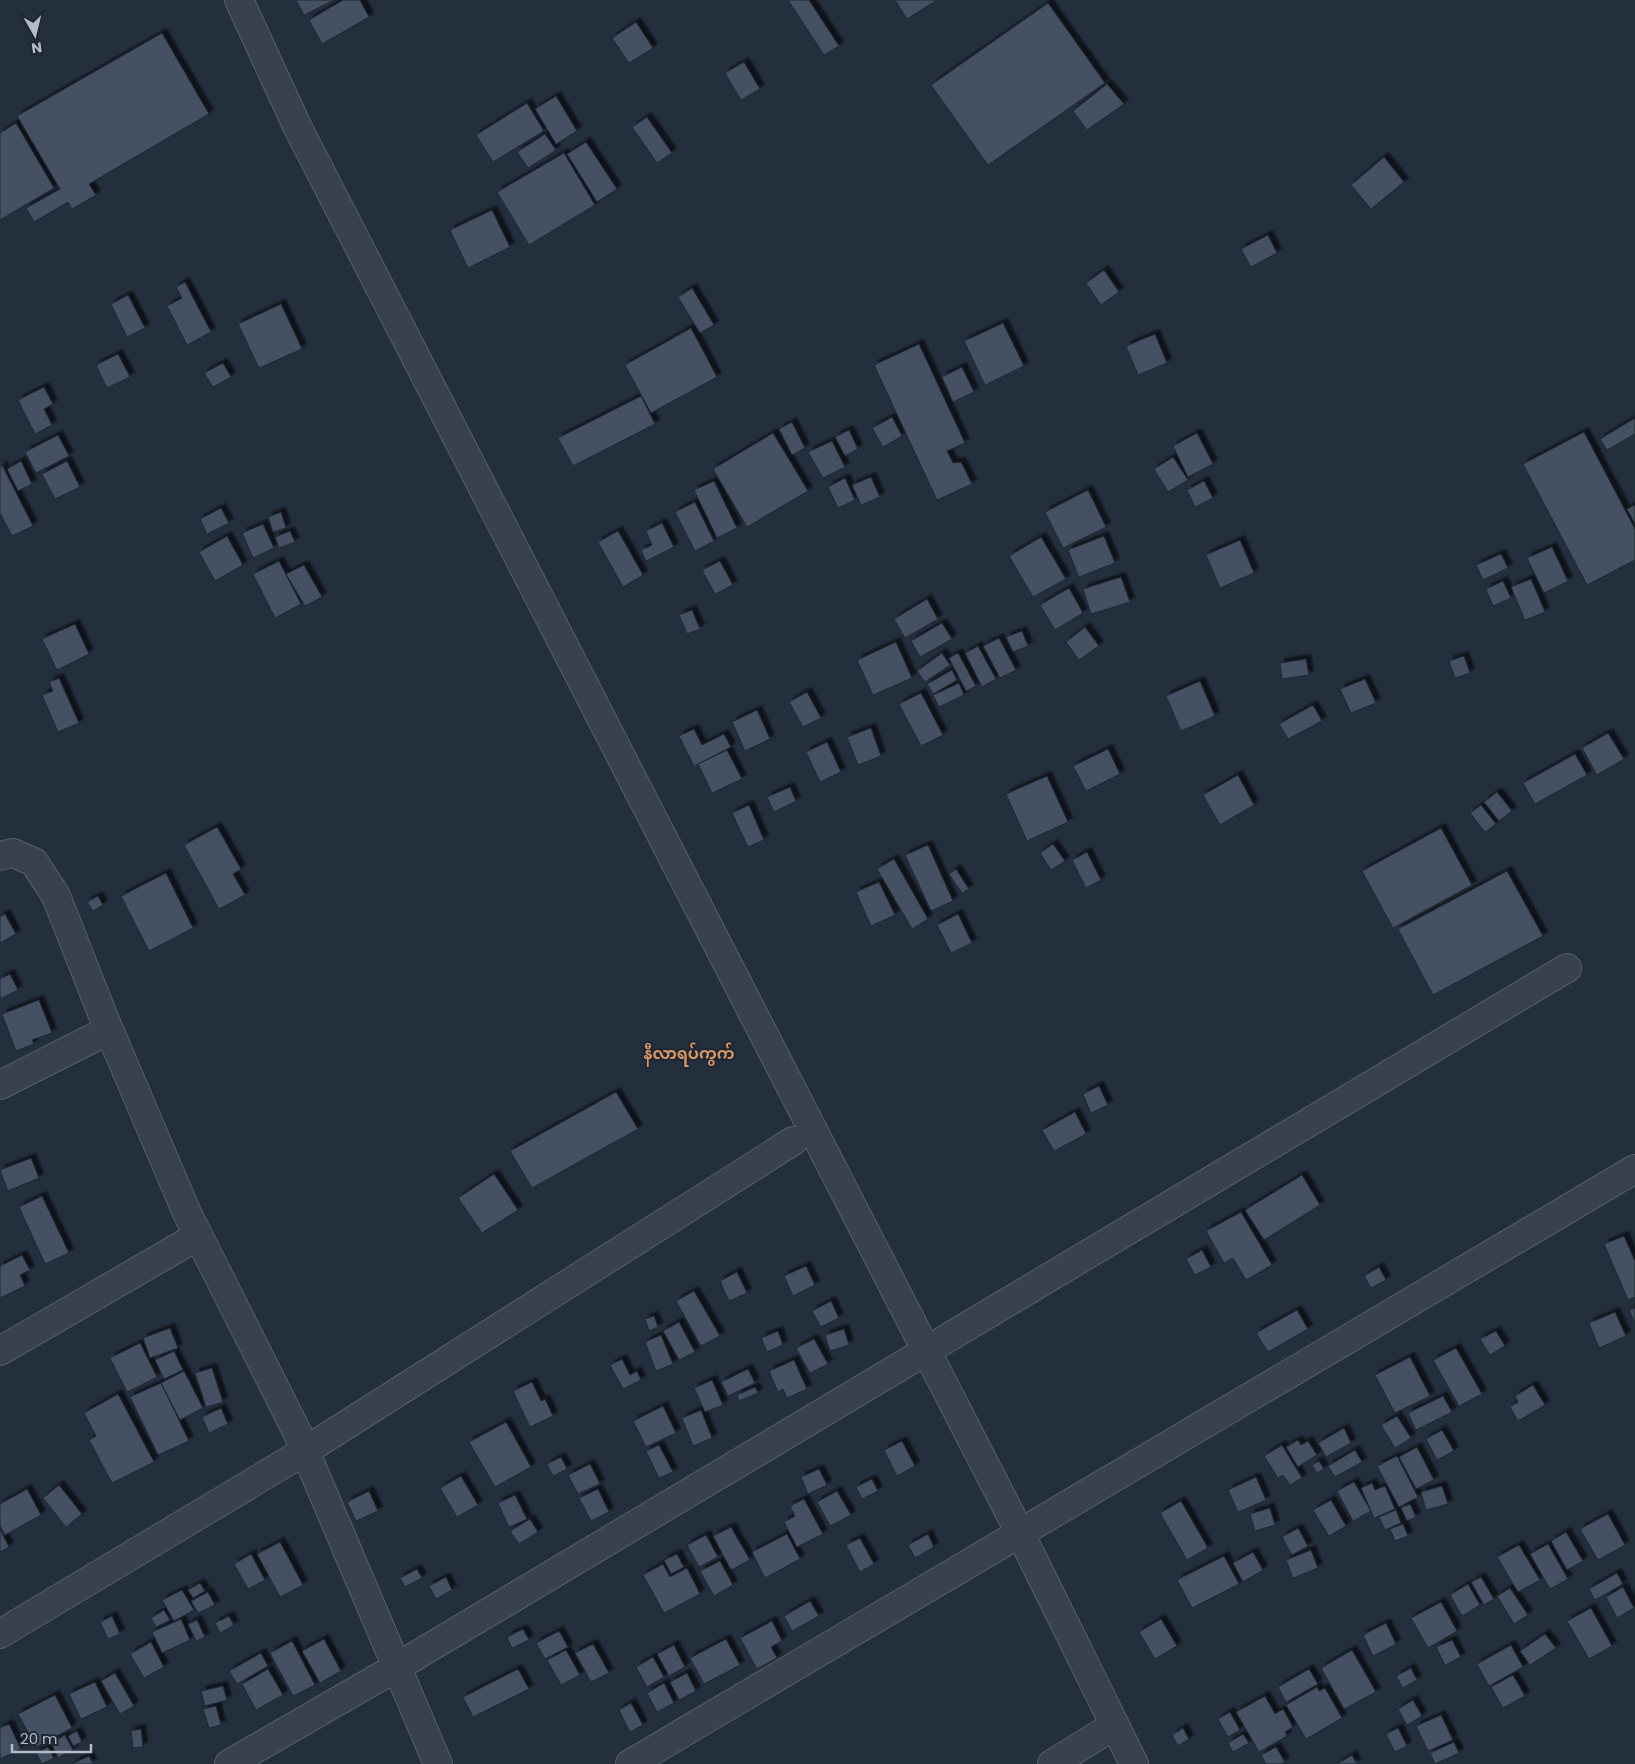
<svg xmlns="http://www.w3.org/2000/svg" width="1635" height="1764" viewBox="0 0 1635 1764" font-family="Poppins,'Noto Sans Myanmar',sans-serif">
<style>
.building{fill:#455162;stroke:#1f2835;filter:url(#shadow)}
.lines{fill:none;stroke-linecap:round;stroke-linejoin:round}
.street-casing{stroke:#565f6c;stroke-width:30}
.street{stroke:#38414e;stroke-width:28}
.labels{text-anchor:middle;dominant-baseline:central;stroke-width:4;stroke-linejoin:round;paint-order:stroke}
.quarter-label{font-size:16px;font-weight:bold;fill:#d59563;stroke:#1d2633}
</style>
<defs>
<filter id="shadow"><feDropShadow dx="4.5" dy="-4.5" stdDeviation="1" flood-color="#0009"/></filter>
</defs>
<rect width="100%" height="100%" fill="#242f3e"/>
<!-- building -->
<path class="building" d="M296,0H334L304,15Z
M343,0H360L369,17L322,44L309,20Z
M788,0H809L839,46L824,55Z
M895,0H937L907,19Z
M1048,3L1105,83L988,165L931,85Z
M636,22L653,48L629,63L612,38Z
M162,33L209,114L89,184L96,195L72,209L68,202L34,222L26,208L60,189L17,116Z
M744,62L760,89L741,100L725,73Z
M1107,84L1124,104L1087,130L1073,111Z
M556,96L577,131L556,144L535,109Z
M527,103L544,131L493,162L476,135Z
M647,117L672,153L657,163L632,127Z
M16,123L54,188L0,220V133Z
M545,134L556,150L528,168L517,152Z
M586,142L617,189L597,202L567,154Z
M564,153L595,205L529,245L497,192Z
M1384,157L1404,182L1371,209L1351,185Z
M492,210L510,247L468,268L450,230Z
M1268,235L1277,253L1251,267L1241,249Z
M1104,270L1119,292L1101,305L1086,283Z
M185,282L211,332L187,345L167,306L182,298L176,287Z
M692,288L714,325L700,333L678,297Z
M128,295L145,328L127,337L111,304Z
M281,304L302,349L259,368L238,324Z
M1003,323L1024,366L985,385L964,341Z
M691,328L717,377L651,413L625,365Z
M1155,334L1167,363L1138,375L1126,346Z
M919,344L965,443L947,451L953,463L961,462L972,484L937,500L874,365Z
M118,354L130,377L107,388L96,365Z
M223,363L231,377L213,387L204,373Z
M962,367L974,392L953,402L942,377Z
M44,387L53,404L44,409L52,425L35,434L18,400Z
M641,396L655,424L573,466L558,438Z
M892,417L902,436L883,447L872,428Z
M1635,418V434L1607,450L1600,439Z
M792,422L805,448L792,455L779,429Z
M849,430L858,449L845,456L835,437Z
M1584,432L1635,529V560L1587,585L1523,464Z
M773,433L808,491L747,527L713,469Z
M1197,433L1213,464L1188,477L1173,446Z
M58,435L69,456L36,473L25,452Z
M832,441L845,467L823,478L808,452Z
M1173,457L1188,480L1168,492L1154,469Z
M21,461L32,484L18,491L7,469Z
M67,461L80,487L55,499L42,474Z
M2,465L33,526L12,536L0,513V466Z
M871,477L880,497L861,505L852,485Z
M845,478L855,500L838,508L828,487Z
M714,481L737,528L717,538L694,490Z
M1204,481L1213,498L1195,507L1187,490Z
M1088,490L1106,527L1063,548L1045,512Z
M695,502L714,541L695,551L675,512Z
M1635,505V524L1627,509Z
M221,508L229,523L207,534L200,519Z
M281,512L286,528L273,532L268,517Z
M662,523L674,547L646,561L641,550L652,545L646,531Z
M263,524L274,548L253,558L242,533Z
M290,531L295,542L279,548L275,537Z
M618,531L643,575L623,587L598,542Z
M227,536L243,565L215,581L199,552Z
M1104,536L1115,563L1079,577L1068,550Z
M1041,537L1066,579L1033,597L1009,556Z
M1240,540L1254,573L1220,588L1206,555Z
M1552,547L1568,581L1544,593L1527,558Z
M1501,554L1508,568L1483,580L1476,565Z
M279,561L301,604L275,618L253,574Z
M720,561L733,585L715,594L702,570Z
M304,565L322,597L305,606L286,574Z
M1121,577L1130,602L1091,614L1083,589Z
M1531,579L1545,612L1525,620L1511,587Z
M1503,581L1511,598L1493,606L1486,589Z
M1069,588L1083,613L1055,630L1040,605Z
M927,599L938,619L905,638L894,619Z
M692,610L700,629L687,634L679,615Z
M942,623L952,639L920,657L911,641Z
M75,624L89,654L57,670L42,639Z
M1085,627L1099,646L1079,660L1066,642Z
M1022,631L1028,646L1013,652L1006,637Z
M999,638L1016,670L1000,678L983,646Z
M896,642L912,678L873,695L857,660Z
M978,646L996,679L982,687L965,653Z
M942,653L950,665L925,682L917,671Z
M958,653L976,686L966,691L949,658Z
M1464,656L1470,673L1455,678L1449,661Z
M1306,659L1309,675L1282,679L1280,663Z
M952,670L957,680L933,694L927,684Z
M59,678L79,723L58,732L42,695L53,691L49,682Z
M1365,679L1376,703L1351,713L1340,689Z
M1200,681L1215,716L1181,731L1166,696Z
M959,683L964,695L939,707L933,695Z
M807,692L821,718L803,727L789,702Z
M921,693L943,735L921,746L899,704Z
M1313,705L1322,721L1288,739L1279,724Z
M757,710L770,739L745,751L732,722Z
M871,728L881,756L858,765L847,737Z
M694,729L702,745L724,734L731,747L694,766L679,736Z
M1608,733L1624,759L1597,775L1582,748Z
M827,742L841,772L820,782L806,752Z
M1108,749L1120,774L1086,791L1073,766Z
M727,750L742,779L712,793L698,764Z
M1575,754L1587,775L1535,804L1523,783Z
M1238,775L1254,805L1220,825L1203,795Z
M1047,776L1068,822L1027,841L1006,794Z
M790,787L796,801L774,812L767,797Z
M1497,792L1512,811L1499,821L1484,802Z
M749,805L764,840L748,847L732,813Z
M1481,805L1496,824L1485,832L1470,813Z
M217,827L241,869L233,874L245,895L219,909L184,845Z
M1441,828L1472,885L1393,928L1362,871Z
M1053,844L1065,861L1051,870L1040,853Z
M928,845L953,901L931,911L905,855Z
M1087,852L1101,880L1086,888L1072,860Z
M894,859L928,919L912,929L877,869Z
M956,869L969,889L962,893L949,874Z
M1507,871L1543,936L1433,995L1398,929Z
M166,873L193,928L149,951L121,896Z
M879,882L895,915L871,926L856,892Z
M98,896L103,905L93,911L87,902Z
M5,914L16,934L0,943V917Z
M958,914L972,943L951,953L937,925Z
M10,974L18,990L0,999V979Z
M39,1000L52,1033L32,1040L34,1044L16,1051L2,1014Z
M1099,1086L1108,1105L1091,1113L1083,1094Z
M616,1092L638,1129L532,1188L510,1151Z
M1075,1112L1086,1134L1054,1151L1042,1130Z
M31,1158L39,1178L8,1191L0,1170Z
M494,1174L518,1210L482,1233L458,1198Z
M1302,1175L1320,1205L1264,1240L1245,1210Z
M42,1196L69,1253L45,1264L19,1207Z
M1241,1212L1272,1265L1246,1280L1233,1258L1224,1263L1206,1231Z
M1624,1236L1635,1261V1297L1628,1300L1604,1244Z
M1202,1250L1211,1267L1195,1275L1186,1259Z
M22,1255L30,1270L20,1275L25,1286L0,1298V1266Z
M806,1266L815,1285L793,1296L784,1276Z
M1379,1267L1386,1280L1371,1288L1364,1276Z
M737,1272L747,1293L729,1301L720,1281Z
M694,1291L720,1336L701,1346L676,1301Z
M831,1301L839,1318L821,1327L812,1311Z
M1635,1308V1323L1629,1310Z
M1297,1310L1308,1329L1268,1352L1256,1333Z
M1615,1312L1626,1336L1599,1348L1589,1323Z
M654,1316L658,1327L649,1331L645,1319Z
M679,1322L695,1352L679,1360L663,1331Z
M170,1328L178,1348L150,1358L143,1338Z
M844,1329L849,1345L830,1351L825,1335Z
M778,1331L783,1345L767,1352L761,1338Z
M1496,1331L1505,1346L1490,1355L1480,1339Z
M661,1335L673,1364L656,1371L645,1342Z
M814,1339L828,1364L810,1373L796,1348Z
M140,1343L157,1377L127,1392L110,1358Z
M1456,1348L1482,1394L1459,1406L1433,1360Z
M174,1351L183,1370L164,1379L155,1360Z
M1410,1357L1430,1396L1395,1413L1375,1375Z
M622,1359L630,1375L637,1371L641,1380L623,1389L610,1365Z
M794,1360L807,1389L787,1398L783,1389L778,1392L769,1371Z
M212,1368L223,1402L206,1407L195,1373Z
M748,1369L755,1383L728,1396L721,1382Z
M184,1371L203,1408L180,1420L161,1383Z
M712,1380L723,1405L705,1412L694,1388Z
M532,1382L541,1401L545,1399L553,1416L530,1427L513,1391Z
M161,1383L189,1441L158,1455L130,1397Z
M1533,1385L1545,1405L1518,1421L1510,1407L1518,1402L1515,1396Z
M755,1387L758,1393L739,1401L737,1395Z
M118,1394L154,1462L112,1483L89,1440L96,1436L84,1413Z
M1443,1396L1452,1412L1416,1430L1408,1413Z
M663,1406L676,1433L646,1447L633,1421Z
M221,1408L228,1424L209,1433L202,1417Z
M701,1410L712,1438L693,1446L682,1418Z
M1397,1416L1411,1438L1395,1448L1381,1425Z
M506,1422L531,1467L495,1487L469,1442Z
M1344,1428L1351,1443L1326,1457L1318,1443Z
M1442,1430L1454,1451L1437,1460L1426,1439Z
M1298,1440L1301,1445L1308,1441L1317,1455L1298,1467L1286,1447Z
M902,1441L915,1466L897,1476L884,1450Z
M659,1445L673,1472L659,1478L646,1451Z
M1282,1445L1302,1478L1290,1485L1283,1475L1278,1478L1264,1456Z
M1417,1447L1434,1480L1416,1489L1399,1457Z
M1355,1450L1362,1462L1335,1477L1328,1466Z
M1397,1456L1418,1497L1399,1507L1377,1466Z
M561,1457L567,1469L553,1476L547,1464Z
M1319,1461L1324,1469L1317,1473L1312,1465Z
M590,1464L600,1484L578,1494L568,1475Z
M819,1469L827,1485L808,1494L801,1477Z
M461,1476L478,1505L457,1517L440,1488Z
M1256,1477L1266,1500L1238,1512L1228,1490Z
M872,1479L878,1491L862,1499L856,1487Z
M1354,1482L1371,1511L1353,1521L1337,1491Z
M1372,1483L1375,1490L1385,1486L1395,1509L1374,1518L1361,1488Z
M59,1485L82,1514L66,1527L43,1498Z
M1442,1486L1448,1504L1426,1510L1421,1492Z
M27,1489L41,1515L5,1535L0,1526V1504Z
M598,1489L609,1512L591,1521L579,1498Z
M369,1491L378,1511L356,1521L347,1502Z
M837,1491L851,1515L830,1526L817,1502Z
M515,1495L527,1519L509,1527L498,1503Z
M804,1499L823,1534L797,1547L784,1522L795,1516L790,1506Z
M1331,1500L1346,1526L1329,1536L1313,1510Z
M1181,1501L1208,1548L1187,1560L1160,1513Z
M1410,1504L1416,1517L1407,1521L1401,1508Z
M1270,1508L1275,1525L1255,1531L1250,1514Z
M1396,1510L1401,1523L1385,1530L1379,1517Z
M1608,1514L1625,1545L1598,1560L1580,1529Z
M530,1519L538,1532L519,1544L510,1531Z
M1403,1524L1408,1536L1395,1541L1390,1529Z
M731,1527L750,1560L731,1570L713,1536Z
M1298,1528L1308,1546L1292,1555L1282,1537Z
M0,1529L9,1547L0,1552Z
M1566,1532L1583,1561L1567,1570L1551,1541Z
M787,1534L800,1559L765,1578L752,1552Z
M928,1534L934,1547L915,1558L908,1545Z
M706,1535L718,1557L699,1567L687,1545Z
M860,1538L874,1564L860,1572L846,1545Z
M280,1542L303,1585L280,1597L257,1554Z
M1548,1544L1568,1579L1550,1589L1530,1554Z
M1519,1545L1540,1580L1518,1592L1497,1557Z
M1311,1550L1318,1568L1293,1578L1286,1560Z
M1253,1552L1263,1570L1243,1582L1233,1563Z
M251,1554L265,1580L248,1589L234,1564Z
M677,1554L684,1567L671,1574L664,1560Z
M1224,1556L1239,1584L1192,1608L1177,1580Z
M720,1561L733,1585L714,1596L700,1571Z
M663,1564L670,1577L687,1568L700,1594L664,1613L643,1575Z
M417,1569L422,1578L405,1587L400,1578Z
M1617,1573L1623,1584L1595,1600L1589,1589Z
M446,1577L452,1590L436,1599L429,1586Z
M1481,1577L1494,1599L1484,1605L1471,1582Z
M200,1583L205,1591L193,1598L188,1590Z
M1468,1584L1480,1605L1462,1616L1450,1595Z
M1623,1587L1634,1608L1617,1618L1606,1597Z
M1510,1588L1528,1615L1514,1624L1497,1596Z
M182,1590L194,1610L174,1621L162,1600Z
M208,1592L215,1605L198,1613L191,1601Z
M810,1601L819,1616L792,1631L784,1616Z
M1441,1602L1457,1631L1428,1648L1411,1618Z
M1591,1608L1612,1646L1589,1659L1567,1621Z
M164,1610L170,1620L156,1627L151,1618Z
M112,1616L120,1634L108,1639L100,1622Z
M229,1616L234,1625L220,1633L215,1623Z
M181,1619L190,1640L162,1653L152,1632Z
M1161,1619L1177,1646L1155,1659L1139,1632Z
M197,1620L205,1637L196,1641L188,1624Z
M772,1621L782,1641L771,1647L777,1658L757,1669L740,1638Z
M1386,1623L1396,1644L1373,1656L1363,1635Z
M523,1629L529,1640L512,1648L507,1637Z
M559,1631L568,1647L545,1659L536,1643Z
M1545,1634L1556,1648L1530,1665L1520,1651Z
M324,1639L341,1671L320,1683L302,1651Z
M726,1639L740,1665L704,1684L690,1658Z
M1452,1640L1461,1657L1445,1665L1436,1647Z
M292,1641L315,1685L293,1696L270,1653Z
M151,1642L164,1667L144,1678L130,1654Z
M593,1644L609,1673L591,1682L575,1653Z
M674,1645L685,1667L669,1676L657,1654Z
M1511,1645L1523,1667L1489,1686L1477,1664Z
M566,1650L580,1675L561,1685L547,1660Z
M1352,1650L1376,1692L1344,1709L1321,1668Z
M261,1653L268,1666L237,1684L229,1671Z
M653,1657L664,1677L647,1687L636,1667Z
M1411,1668L1417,1680L1403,1688L1396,1676Z
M268,1669L283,1695L256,1710L242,1684Z
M518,1669L529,1689L473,1717L463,1697Z
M1309,1669L1318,1684L1286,1702L1278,1687Z
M115,1673L134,1706L120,1714L101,1681Z
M687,1673L696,1691L679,1700L670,1682Z
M1513,1675L1525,1696L1503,1708L1491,1687Z
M95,1682L107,1707L81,1719L69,1694Z
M664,1683L674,1703L657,1712L647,1693Z
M223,1686L227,1700L205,1706L201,1691Z
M1317,1687L1319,1691L1325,1688L1342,1718L1306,1739L1286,1705Z
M55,1695L72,1728L36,1747L18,1714Z
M1265,1696L1275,1714L1283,1709L1293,1727L1285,1732L1287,1736L1259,1752L1236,1712Z
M1413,1700L1422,1716L1407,1725L1398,1709Z
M631,1703L643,1725L630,1732L619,1710Z
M216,1706L221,1725L209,1728L203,1709Z
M1230,1712L1240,1730L1228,1737L1218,1719Z
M1441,1715L1453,1740L1428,1751L1416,1726Z
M9,1724L21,1749L0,1759V1728Z
M1183,1728L1189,1739L1178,1746L1172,1735Z
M1398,1728L1407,1746L1395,1752L1386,1734Z
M141,1729L143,1747L133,1748L131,1731Z
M77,1731L82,1742L73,1746L68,1736Z
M1243,1734L1249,1743L1233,1752L1228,1743Z
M65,1735L73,1750L58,1758L51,1743Z
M1454,1742L1459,1753L1435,1764L1430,1753Z
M48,1747L54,1758L42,1764L36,1753Z
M1276,1747L1285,1762L1281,1764H1266L1261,1755Z
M1352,1755L1357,1764H1337Z
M89,1756L93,1764H72Z"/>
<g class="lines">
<!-- street casing -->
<g class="street-casing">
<path id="street" d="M239,0L298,128L1020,1533L1134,1764
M0,856L13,853L34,862L56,896L104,1018L187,1213L297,1432L438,1764
M0,1085L109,1030
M0,1351L198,1236
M0,1634L305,1451L793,1141
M229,1764L397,1667L1567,968
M630,1764L1635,1169
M1052,1764L1115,1725"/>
</g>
<!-- street -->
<use href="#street" class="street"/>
</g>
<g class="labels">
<!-- quarter labels -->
<g class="quarter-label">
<text x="689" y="1053">နီလာရပ်ကွက်</text>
</g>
</g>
<!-- north arrow -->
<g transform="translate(35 35) rotate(172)" stroke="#1d2633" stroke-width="4" paint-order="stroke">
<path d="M0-4L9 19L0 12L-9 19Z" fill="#b4bcc9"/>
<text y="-8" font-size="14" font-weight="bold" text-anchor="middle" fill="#b4bcc9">N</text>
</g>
<!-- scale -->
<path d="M12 1744v8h79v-8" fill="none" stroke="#b4bcc9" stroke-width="2.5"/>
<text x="20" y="1744" font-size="15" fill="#b4bcc9" stroke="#1d2633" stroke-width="4" paint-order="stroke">20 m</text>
</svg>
